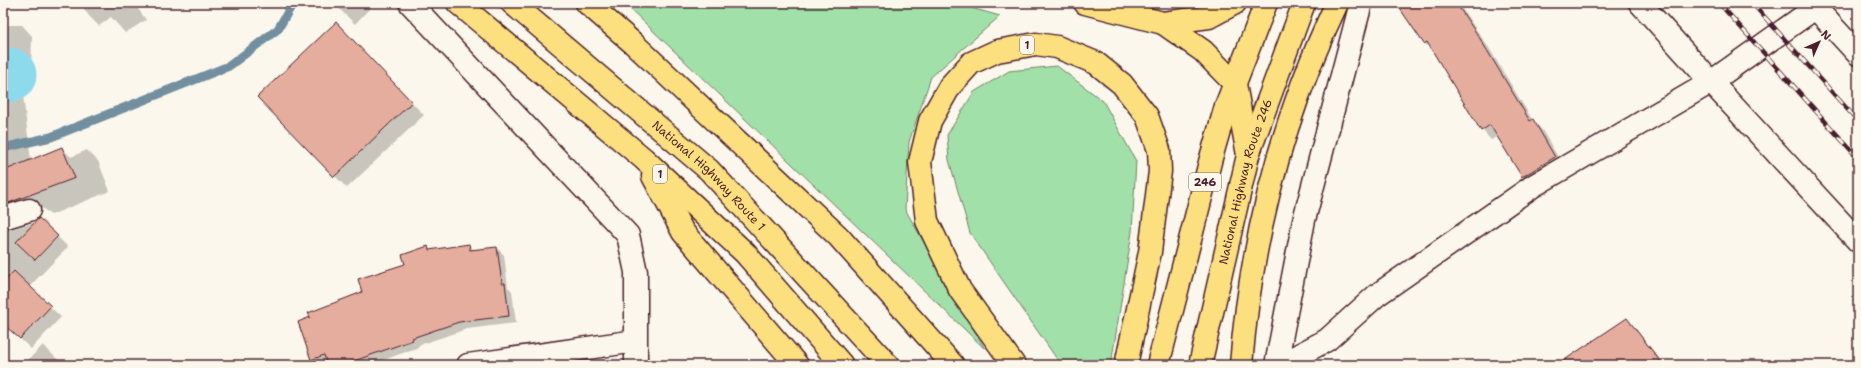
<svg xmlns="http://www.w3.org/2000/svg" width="1861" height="368" viewBox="0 0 1861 368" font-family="'Shantell Sans',sans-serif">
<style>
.green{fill:#a1e0a9;stroke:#76806a}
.shadow{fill:#0003}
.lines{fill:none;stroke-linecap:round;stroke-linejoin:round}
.stream{stroke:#728f9f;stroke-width:9}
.river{stroke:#8ddaed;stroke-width:55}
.building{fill:#e5ad9d;stroke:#4a1f2b}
.street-casing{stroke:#4a1f2b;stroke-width:25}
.highway-casing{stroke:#4a1f2b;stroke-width:25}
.street{stroke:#fbf7ec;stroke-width:22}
.highway{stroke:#fce080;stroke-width:22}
.rail-casing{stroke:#4a1f2b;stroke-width:4.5}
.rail{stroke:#fbf7ec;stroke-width:3;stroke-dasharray:9;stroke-linecap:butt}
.labels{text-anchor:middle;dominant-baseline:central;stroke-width:3.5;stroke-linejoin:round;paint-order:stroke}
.shield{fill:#fbf7ec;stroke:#7f6065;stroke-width:1}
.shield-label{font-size:11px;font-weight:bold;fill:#4a1f2b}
.street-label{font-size:12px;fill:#4a1f2b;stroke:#fbf7ec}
</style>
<rect width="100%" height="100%" fill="#fbf7ec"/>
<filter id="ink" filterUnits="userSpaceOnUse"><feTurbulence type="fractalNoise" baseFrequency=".025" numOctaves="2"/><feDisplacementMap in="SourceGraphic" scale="8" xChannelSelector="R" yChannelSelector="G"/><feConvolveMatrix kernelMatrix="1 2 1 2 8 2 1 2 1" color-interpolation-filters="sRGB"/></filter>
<g filter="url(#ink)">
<!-- green -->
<path class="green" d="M624,3H953L1000,16L931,77L909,142L905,209L985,349Z
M1057,66L1103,101L1136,161L1132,232L1111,365H1061L970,233L949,160L947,135L974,92L1009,71Z"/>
<!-- shadow -->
<path class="shadow" d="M80,3H134L146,20L125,33L111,17L99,26L89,16Z
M333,3H367L371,7L355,24Z
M1398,3H1458L1489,48L1533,121L1542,130L1564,167L1533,186L1523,176L1498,136L1491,140L1482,130L1435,54L1425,44Z
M3,25H22L32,36L31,71L20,70L31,161L62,148L71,157L87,150L98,161L110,191L51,215L42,208L10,216L3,222Z
M348,36L424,115L347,188L335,176Z
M39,219L68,247L29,287L61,317L31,349L3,323V231L33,223Z
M469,245L474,250L497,248L504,255L508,287L512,291L516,323L467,329L419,345V347L370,365H328V363L318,365L312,359L364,293L406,264L427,247L431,251Z
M1626,320L1638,332L1665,365H1559Z
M43,345L63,365H23Z"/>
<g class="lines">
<!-- stream -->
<path class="stream" d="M3,148L51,137L229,66L278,29L293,3"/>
<!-- river -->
<path class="river" d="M3,75H9"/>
</g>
<!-- building -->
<path class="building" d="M1396,3H1456L1479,37L1530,121L1533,119L1555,157L1522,177L1490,125L1481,131L1427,42L1424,44Z
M336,22L412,102L334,177L257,97Z
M62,147L75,178L3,205V171Z
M39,218L58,236L35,260L16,242Z
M469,244L470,250L497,247L502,283H505L509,316L459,322L412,338L413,340L343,365H327L324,355L311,360L298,322L310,317L308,313L362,292L358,279L405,264L402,255L428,246L429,250Z
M14,271L51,306L20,339L3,324V283Z
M1627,318L1663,365H1557Z"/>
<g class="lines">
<!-- street casing -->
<g class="street-casing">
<path id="street" d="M410,3L628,235L636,272V365
M1640,3L1711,82L1858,241
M1811,3L1858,54
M3,218L29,210
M468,365L636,341
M1276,365L1304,220L1361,3
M1280,365L1327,340L1377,295L1533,186L1711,82L1815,8"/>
</g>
<!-- highway casing -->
<g class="highway-casing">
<g id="highway">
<path d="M458,3L644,159L745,253L842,365"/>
<path id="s1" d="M512,3L709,170L888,365"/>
<path d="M587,3L633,43L838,236L953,365"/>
<path d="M1085,3L1163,23L1209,17L1235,3"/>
<path d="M1163,23L1203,51L1235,84L1248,155"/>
<path d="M653,176L683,232L797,365"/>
<path d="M1014,365L960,290L927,221L920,162L930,121L950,86L971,63L997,51L1036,44L1057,47L1096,63L1122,84L1147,116L1159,150L1160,171L1150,252L1126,365"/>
<path d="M1158,365L1211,158L1226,106L1266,3"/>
<path id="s2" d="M1200,365L1248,155L1304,3"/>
<path d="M1241,365C1251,238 1282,118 1337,3"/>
</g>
</g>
<!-- street -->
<use href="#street" class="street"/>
<!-- highway -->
<use href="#highway" class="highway"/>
<!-- rail casing -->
<g class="rail-casing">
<path id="rail" d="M1719,3L1858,158
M1752,3L1858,121"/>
</g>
<!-- rail -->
<use href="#rail" class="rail"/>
</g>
</g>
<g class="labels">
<!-- shield labels -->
<g class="shield">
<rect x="1020" y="36" width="14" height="18" rx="3"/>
<rect x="653" y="165" width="14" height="18" rx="3"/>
<rect x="1189" y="173" width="32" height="18" rx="3"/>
</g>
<g class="shield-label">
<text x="1027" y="45">1</text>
<text x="660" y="174">1</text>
<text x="1205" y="182">246</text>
</g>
<!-- street labels -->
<g class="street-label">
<text stroke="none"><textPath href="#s1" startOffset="262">National Highway Route 1</textPath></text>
<text stroke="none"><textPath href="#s2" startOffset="189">National Highway Route 246</textPath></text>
</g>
</g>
<!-- margin -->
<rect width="1861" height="368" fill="none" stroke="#fbf7ec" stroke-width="16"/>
<rect x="8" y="8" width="1845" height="352" fill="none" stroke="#4a1f2b" stroke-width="1.5" filter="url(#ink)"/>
<!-- north arrow -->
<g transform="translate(1819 42) rotate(45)" stroke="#fbf7ec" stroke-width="3" paint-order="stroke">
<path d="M0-3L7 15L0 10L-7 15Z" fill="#4a1f2b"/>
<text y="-6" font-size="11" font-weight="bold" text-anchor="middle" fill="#4a1f2b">N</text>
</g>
</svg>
